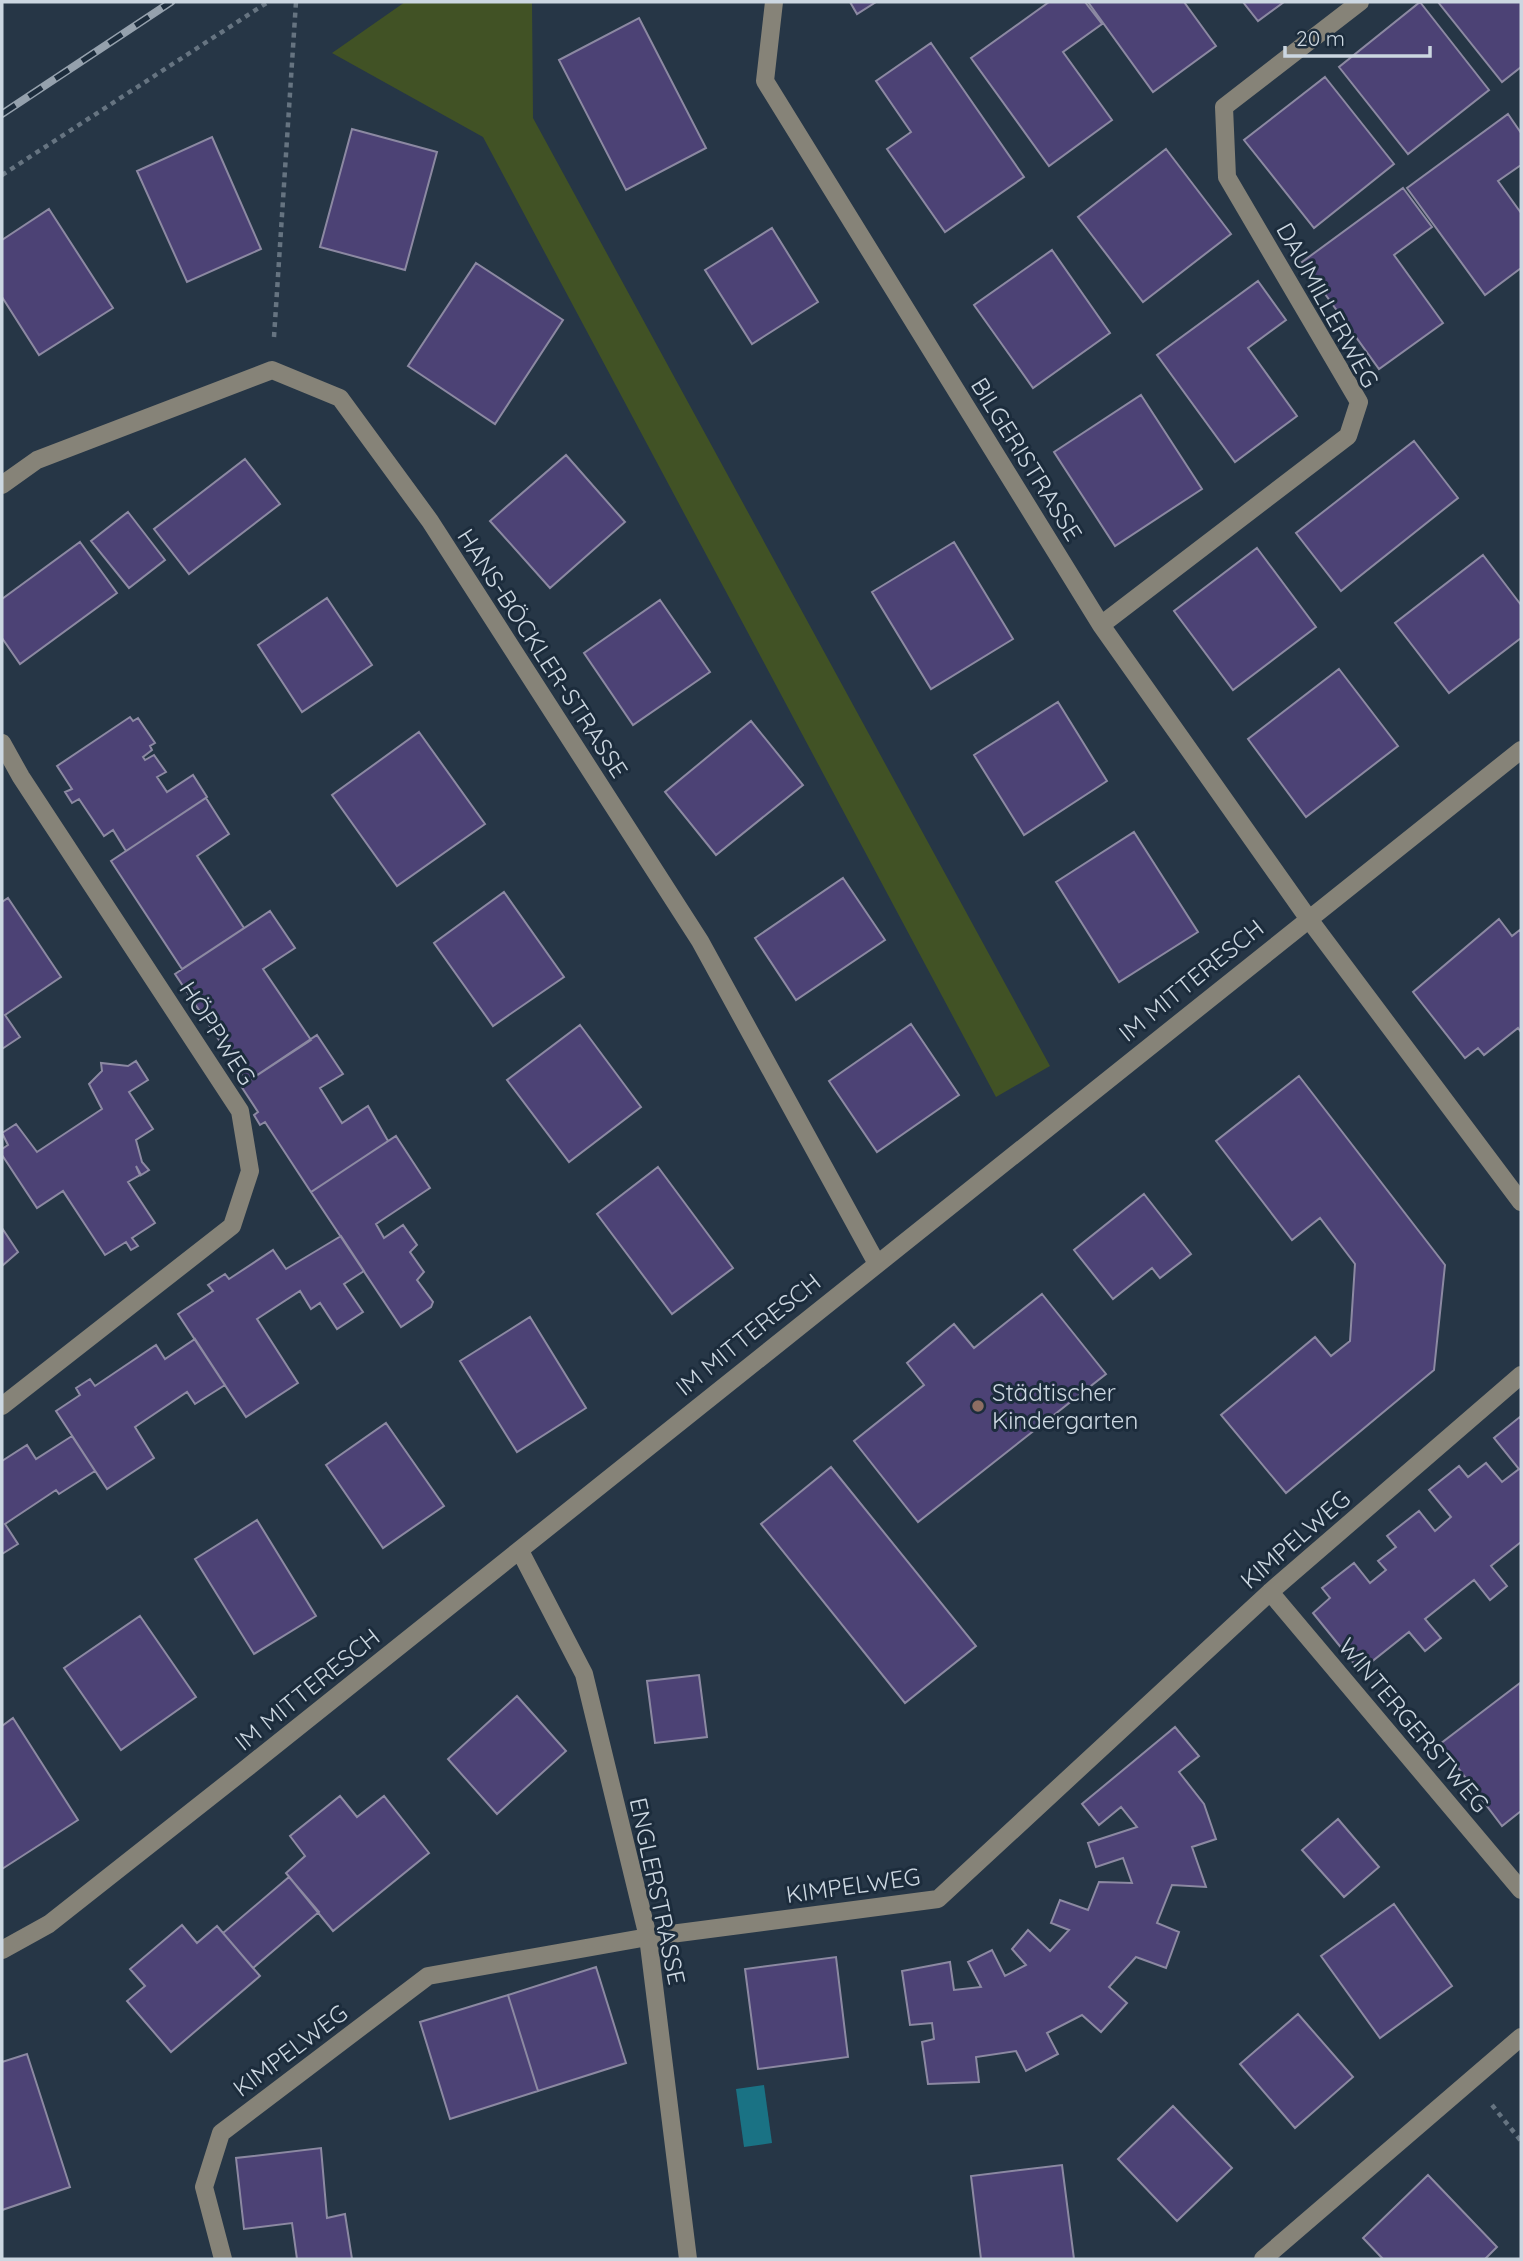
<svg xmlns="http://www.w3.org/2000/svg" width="1523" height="2261" viewBox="0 0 1523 2261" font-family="Quicksand,sans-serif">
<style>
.green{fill:#415225}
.water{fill:#1a7284}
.building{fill:#4c4275;stroke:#8c89a2;stroke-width:2}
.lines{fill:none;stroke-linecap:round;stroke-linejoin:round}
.path{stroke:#667481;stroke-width:4.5;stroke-dasharray:5 5;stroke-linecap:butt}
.minor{stroke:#868378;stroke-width:18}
.rail-casing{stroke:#95a1ad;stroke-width:8}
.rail{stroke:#1c2c3c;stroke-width:5;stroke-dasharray:16;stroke-linecap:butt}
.education-dot{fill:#8d6e63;stroke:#1c2c3c;stroke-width:2.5}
.labels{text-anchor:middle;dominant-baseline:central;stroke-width:6;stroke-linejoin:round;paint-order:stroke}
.street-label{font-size:24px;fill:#ccd7e1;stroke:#1c2c3c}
.poi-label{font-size:24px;fill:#ccd7e1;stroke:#1c2c3c;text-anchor:start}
</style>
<rect width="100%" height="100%" fill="#263646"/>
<!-- green -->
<path class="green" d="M405,2H532L533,118L1050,1066L996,1097L483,137L332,53Z"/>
<!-- water -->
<path class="water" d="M764,2085L772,2143L744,2147L736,2089Z"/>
<!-- building -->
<path class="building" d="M850,2H876L857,14Z
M1049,2H1085L1102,24L1063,52L1112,120L1049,166L971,58Z
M1088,2H1184L1216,46L1153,92Z
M1243,2H1284L1258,21Z
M1420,2L1489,90L1408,154L1339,67Z
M1438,2H1521V67L1502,82Z
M639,18L706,148L626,190L559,60Z
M931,43L1024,177L945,232L887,149L911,132L876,81Z
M1325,77L1394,164L1314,228L1244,140Z
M1508,114L1521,133V165L1498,181L1521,213V268L1485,295L1407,188Z
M352,129L437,152L405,270L320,247Z
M212,137L261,249L187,282L137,171Z
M1166,149L1231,234L1143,302L1078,217Z
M1403,188L1432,227L1394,255L1443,323L1379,369L1302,262Z
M49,209L113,308L39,355L2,297V240Z
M772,228L818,302L752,344L705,270Z
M1052,250L1110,333L1033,388L974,305Z
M476,263L563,320L495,424L408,366Z
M1258,281L1286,320L1248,348L1297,416L1235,462L1157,355Z
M1141,395L1202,489L1115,546L1054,452Z
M1414,441L1458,498L1341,591L1296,533Z
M566,455L625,522L550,588L490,521Z
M245,459L280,504L189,574L154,529Z
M128,512L165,560L129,588L91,541Z
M80,542L117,593L20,664L2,638V599Z
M954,542L1013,639L931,689L872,592Z
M1257,548L1316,627L1233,690L1174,611Z
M1483,555L1521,605V638L1449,693L1395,623Z
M327,598L372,665L302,712L258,645Z
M660,600L710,672L633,725L584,653Z
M1339,669L1398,746L1306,817L1248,739Z
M1058,702L1107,781L1024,835L974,755Z
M130,717L133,721L138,718L155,743L150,746L152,750L143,757L145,760L154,755L166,772L157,777L167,792L193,775L207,797L126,851L113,830L104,836L79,799L72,803L65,792L72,789L57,766Z
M751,721L803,785L716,855L665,792Z
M419,732L485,824L397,886L332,795Z
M206,798L229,834L197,856L244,928L182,969L111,861Z
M1134,832L1198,932L1119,982L1056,882Z
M843,878L885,940L796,1000L755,938Z
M504,892L564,977L493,1026L434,943Z
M8,898L61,977L5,1015L20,1037L2,1049V902Z
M270,911L295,948L263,969L311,1040L247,1082L175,974Z
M1499,919L1512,936L1521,929V1032L1518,1028L1484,1055L1478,1048L1465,1058L1413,992Z
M911,1024L959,1095L877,1152L829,1081Z
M580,1025L641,1107L569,1162L507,1080Z
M317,1035L343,1074L320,1088L342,1123L368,1106L388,1141L311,1192L265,1122L260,1125L254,1115L258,1112L241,1086Z
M136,1061L148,1080L129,1092L153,1129L136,1140L142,1162L149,1170L141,1175L136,1166L140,1175L128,1182L155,1223L132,1238L138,1246L131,1250L126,1242L105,1255L63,1191L37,1208L2,1155V1149L8,1145L2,1133L16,1124L37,1152L102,1109L89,1084L102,1071L101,1063L128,1066Z
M1299,1076L1445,1265L1434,1370L1286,1493L1221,1415L1315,1337L1331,1356L1350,1341L1355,1264L1320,1218L1292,1240L1216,1141Z
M396,1136L430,1188L376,1224L384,1238L403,1225L417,1245L410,1252L424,1272L417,1280L433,1302L431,1307L401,1327L311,1192Z
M658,1167L733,1268L672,1314L597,1214Z
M1144,1194L1191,1254L1160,1278L1152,1268L1113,1299L1074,1250Z
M2,1228L18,1252L2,1266Z
M341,1236L364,1271L344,1284L363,1312L337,1329L320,1303L311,1309L300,1291L257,1319L298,1383L246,1417L178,1314L213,1291L208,1285L225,1274L229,1279L273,1250L286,1269Z
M1042,1294L1106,1374L918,1522L854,1441L924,1385L907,1363L954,1324L974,1348Z
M530,1317L586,1408L517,1452L460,1361Z
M195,1339L225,1385L195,1404L187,1392L135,1427L154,1458L107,1489L56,1411L80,1395L76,1388L90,1379L95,1386L156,1345L165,1359Z
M1521,1416V1542L1491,1566L1507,1586L1490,1600L1474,1580L1425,1619L1441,1638L1425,1651L1409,1632L1360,1671L1313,1613L1330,1598L1322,1588L1354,1563L1370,1583L1386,1570L1378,1561L1396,1547L1387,1536L1419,1511L1435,1531L1451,1517L1429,1490L1459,1466L1468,1477L1486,1463L1502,1482L1519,1469L1494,1438Z
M386,1423L444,1506L383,1548L326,1465Z
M72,1436L95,1471L59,1494L56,1490L5,1524L18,1544L2,1554V1461L27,1445L36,1459Z
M831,1467L976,1646L905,1703L761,1524Z
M257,1520L316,1616L254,1654L195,1559Z
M140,1616L196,1697L121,1750L64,1668Z
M699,1675L707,1737L655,1743L647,1681Z
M1520,1683L1521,1811L1502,1826L1440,1744Z
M517,1696L566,1751L497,1814L448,1759Z
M13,1718L78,1820L2,1869V1726Z
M1175,1727L1199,1756L1179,1772L1204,1804L1216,1839L1192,1847L1206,1887L1172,1885L1157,1923L1179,1932L1166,1968L1136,1957L1109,1987L1127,2003L1101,2032L1082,2015L1047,2033L1058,2054L1026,2071L1016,2051L976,2057L979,2082L928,2084L922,2042L934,2039L932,2023L910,2025L902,1971L950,1962L954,1990L981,1987L968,1962L992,1950L1005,1976L1026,1965L1012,1949L1028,1930L1050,1951L1069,1930L1051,1923L1060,1900L1088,1910L1099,1882L1132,1883L1123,1858L1096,1867L1088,1843L1137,1827L1121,1807L1099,1825L1082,1804Z
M340,1796L357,1817L384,1796L429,1853L333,1931L286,1873L305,1856L290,1836Z
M1338,1819L1379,1867L1344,1897L1302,1850Z
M289,1877L319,1912L253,1968L223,1933Z
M1394,1904L1452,1986L1380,2038L1321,1956Z
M182,1925L197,1943L217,1926L260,1976L171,2052L127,2001L145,1986L130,1969Z
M836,1957L848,2057L758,2069L745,1969Z
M596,1967L626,2063L538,2091L508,1995Z
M508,1995L538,2091L450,2119L420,2022Z
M1298,2014L1353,2077L1295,2128L1240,2064Z
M27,2054L70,2187L2,2210V2062Z
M1173,2106L1232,2168L1177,2221L1118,2159Z
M321,2148L327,2218L345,2214L352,2259H297L292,2223L244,2229L236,2158Z
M1062,2165L1074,2259H981L971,2176Z
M1428,2175L1497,2247L1485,2259H1383L1363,2238Z"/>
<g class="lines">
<!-- path -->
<path class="path" d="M2,175L268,2
M274,337L296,2
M1492,2105L1521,2141"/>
<!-- minor -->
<path class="minor" d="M774,2L765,81L1101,625L1308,918L1521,1202
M2,485L37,460L272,370L340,398L430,521L700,941L876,1262
M1101,625L1348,436L1359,402L1227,177L1224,107L1360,2
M2,743L21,777L240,1111L250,1171L232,1226L2,1406
M520,1551L584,1674L648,1937L688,2259
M1270,1592L1521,1890
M2,1950L49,1924L243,1771L1521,750
M223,2259L204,2187L221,2133L428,1976L648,1937L938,1899L1270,1592L1521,1375
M1263,2259L1521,2037"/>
<!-- rail casing -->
<g class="rail-casing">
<path id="rail" d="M2,114L171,2"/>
</g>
<!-- rail -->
<use href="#rail" class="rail"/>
</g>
<!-- markers -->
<circle class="education-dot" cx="978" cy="1406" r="7"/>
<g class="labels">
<!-- street labels -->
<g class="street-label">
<text transform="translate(1328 305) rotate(61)">DAUMILLERWEG</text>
<text transform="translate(1027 459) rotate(58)">BILGERISTRASSE</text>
<text transform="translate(543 653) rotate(57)">HANS-BÖCKLER-STRASSE</text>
<text transform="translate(1191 980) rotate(-39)">IM MITTERESCH</text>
<text transform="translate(218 1033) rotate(57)">HÖPPWEG</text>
<text transform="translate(748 1334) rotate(-39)">IM MITTERESCH</text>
<text transform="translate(1295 1539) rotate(-41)">KIMPELWEG</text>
<text transform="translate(307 1689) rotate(-39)">IM MITTERESCH</text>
<text transform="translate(1414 1725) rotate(50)">WINTERGERSTWEG</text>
<text transform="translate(853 1885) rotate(-8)">KIMPELWEG</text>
<text transform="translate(658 1891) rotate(78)">ENGLERSTRASSE</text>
<text transform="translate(290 2050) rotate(-37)">KIMPELWEG</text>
</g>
<!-- poi labels -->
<g class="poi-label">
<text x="992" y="1392">Städtischer<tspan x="992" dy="28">Kindergarten</tspan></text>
</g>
</g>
<!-- border -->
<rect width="1523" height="2261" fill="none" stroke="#ccd7e1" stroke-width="7"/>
<!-- scale -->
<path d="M1285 46v10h145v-10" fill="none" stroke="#ccd7e1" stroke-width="3.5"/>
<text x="1296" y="46" font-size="21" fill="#ccd7e1" stroke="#1c2c3c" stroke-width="5" paint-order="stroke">20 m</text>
</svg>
